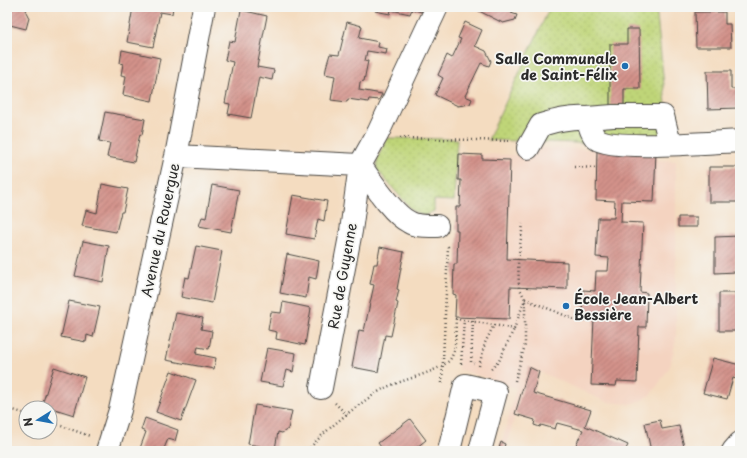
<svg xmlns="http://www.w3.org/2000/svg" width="747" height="458" viewBox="0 0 747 458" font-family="'Playpen Sans',sans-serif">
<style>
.built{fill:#f4d3c0}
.park{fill:url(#park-dots);stroke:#758052}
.building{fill:url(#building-hatch)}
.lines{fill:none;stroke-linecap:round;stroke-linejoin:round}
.minor-casing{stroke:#494641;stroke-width:24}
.path{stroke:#494641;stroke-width:2.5;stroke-dasharray:1 3;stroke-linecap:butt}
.minor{stroke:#fff;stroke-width:22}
.poi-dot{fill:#1f6fb2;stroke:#f6f6f2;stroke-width:1.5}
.labels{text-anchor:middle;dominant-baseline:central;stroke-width:3.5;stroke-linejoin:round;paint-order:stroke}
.poi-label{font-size:14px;font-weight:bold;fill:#2b2b2b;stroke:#f6f6f2;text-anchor:end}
.street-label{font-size:14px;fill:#2b2b2b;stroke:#f6f6f2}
</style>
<defs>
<pattern id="park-dots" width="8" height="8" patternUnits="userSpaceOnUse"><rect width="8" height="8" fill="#bfd578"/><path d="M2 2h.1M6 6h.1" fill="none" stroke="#a4b768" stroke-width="1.8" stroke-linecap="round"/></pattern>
<pattern id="building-hatch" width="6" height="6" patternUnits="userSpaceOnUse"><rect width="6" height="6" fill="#d3928a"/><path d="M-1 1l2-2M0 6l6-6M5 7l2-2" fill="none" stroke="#ab7771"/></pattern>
</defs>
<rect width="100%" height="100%" fill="#f6f6f2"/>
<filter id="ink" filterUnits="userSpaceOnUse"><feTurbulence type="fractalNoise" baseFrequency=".025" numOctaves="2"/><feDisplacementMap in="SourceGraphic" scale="8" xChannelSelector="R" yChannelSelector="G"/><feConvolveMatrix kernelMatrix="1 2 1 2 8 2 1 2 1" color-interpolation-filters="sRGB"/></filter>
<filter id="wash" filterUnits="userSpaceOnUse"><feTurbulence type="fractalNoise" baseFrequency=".012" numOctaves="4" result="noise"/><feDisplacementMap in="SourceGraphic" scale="16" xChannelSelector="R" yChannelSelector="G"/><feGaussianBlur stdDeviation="0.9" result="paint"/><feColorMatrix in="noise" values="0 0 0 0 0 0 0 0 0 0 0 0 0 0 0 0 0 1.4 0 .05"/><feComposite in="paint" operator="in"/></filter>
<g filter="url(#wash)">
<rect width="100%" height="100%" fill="#f4dcc0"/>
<!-- built -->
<path class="built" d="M519,147L656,151V160L676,161V339L670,366L657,386L651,394L640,401L629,404L607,402L529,367L505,451H500L516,388L458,369L455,317L456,295L453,294L454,264L457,263L458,230H456V207H460L461,181L458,180V158L478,159V154L518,155Z"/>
<!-- park -->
<path class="park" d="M550,7H656L670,144H606L488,140Z
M387,138L457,139L454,201L434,200V211L423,216L412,210L377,170V160Z"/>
<g id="blocks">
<!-- building -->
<path class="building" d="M7,7H27L26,12L29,18L26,29L10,25L7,36Z
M133,7H173L172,14L160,12L153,47L127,42Z
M376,7H424L421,12L412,9L410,14L391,10L390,14L375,11Z
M481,7H514L511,13L517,15L515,20L503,23L479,11Z
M241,10L267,16L257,67L274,70L272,80L259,77L251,118L228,114L230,104L225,103L233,62L225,60L229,41L235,42Z
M695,12H725V24H730L731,47H696Z
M347,22L362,26L359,38L379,42L378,47L387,49L386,54L367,51L365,61H368L364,81L360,82L359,90L382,94L379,100L369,99L368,102L348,99L347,102L331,100L335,76L325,74L327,64L330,54L339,55Z
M465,22L482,30L475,46L486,51L491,61L489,66L481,63L465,96L472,99L470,104L458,106L435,95L443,78L438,75L447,55L452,58L461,39L458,38Z
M627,29H639L640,89H624V106H610V44H627Z
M122,50L160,58L152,101L123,95L126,76L121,75L123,64L120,63Z
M707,71H731V89H738L739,108L708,109Z
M105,112L145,119L142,135L140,134L134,162L107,157L110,143L99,141Z
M597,149L656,151L654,202L622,201L621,222L643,223L640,292L647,293L646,327H639L637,382L617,381L616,386L591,385L594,318H582L583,290L595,291L596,271H608L609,258L596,257L598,218H614L615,201L596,200Z
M459,154L482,155V159L510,160L507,259L567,262V289L510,287L509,319L455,317L456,295L453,294L454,264H457L458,230H456V207H460L461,180H458Z
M709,167H740V202H709Z
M102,184L128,189L123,212H121L116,232L82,226L86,210L97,213Z
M212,185L239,190L231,232L199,226L202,217L206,218Z
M293,195L327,201L324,221L318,219L314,239L286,234Z
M678,217H697V227H678Z
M740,236V258H736V272L715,273V237Z
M83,241L109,246L103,282L75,276Z
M196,246L222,251L212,303L181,297L185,277L189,278Z
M380,247L404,252L397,289L399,290L396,302L398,303L391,336L385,335L378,372L352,367L359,330L364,331L374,285L370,284L374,264H377Z
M287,254L319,261L316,279L309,277L306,298L280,293Z
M719,293H740V331H719Z
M69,301L100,307L93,337L87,335L86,342L61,337Z
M283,302L311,308L305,345L276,339L277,332L268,330L271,312L281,313Z
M176,313L203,318L201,329L212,331L209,349L198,347L196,354L216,358L214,369L166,360Z
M267,348L296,353L293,372L287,370L283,386L260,382Z
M713,358L740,365L739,380L733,378L727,399L703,393Z
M54,367L85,377L74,415L42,405Z
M529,367L539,372L533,393L591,410L585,426L628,445L625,451H573L583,430L557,423L555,429L541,425L540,427L534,425L535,420L515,414Z
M171,371L196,380L181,421L156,412Z
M255,405L292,411L288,429L282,433L278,432L275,449L248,444Z
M145,418L178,430L175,441L168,439L163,451H139L146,432L141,430Z
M410,419L426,440L412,451H384L378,443Z
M660,420L662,429L679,426L685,451H651L645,423Z
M501,442L505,444L503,451H498Z"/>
</g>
</g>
<g filter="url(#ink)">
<use href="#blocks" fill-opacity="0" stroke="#494641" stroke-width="1"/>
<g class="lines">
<!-- minor casing -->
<g class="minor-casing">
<path id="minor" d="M587,118L613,116H663L670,144
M528,148L541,125C557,120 570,117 587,118C589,124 592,136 597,139C614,151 714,142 740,141
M176,156L360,165L378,133L437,7
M360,165C371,180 392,214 409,222C417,227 428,226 437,226
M321,388L351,231L360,165
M107,451L120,410L176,156L204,7
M449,451L465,385L496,392L480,451
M733,451L740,443"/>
</g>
<!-- path -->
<path class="path" d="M400,138L509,141
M574,167L597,168
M525,299L576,320L594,321
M473,321L471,362L474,363
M461,364L464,320
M479,366L485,343L494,325L514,329L524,302
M491,369L499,361L514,329
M515,381L525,345V299L519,287L518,260L523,224
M442,383L448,247L446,244
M335,403L347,415
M7,408L26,414
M50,422L90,436
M308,451C319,434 367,397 385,388C400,380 444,371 451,358C457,348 455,331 456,319L494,325"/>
<!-- minor -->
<use href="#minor" class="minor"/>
</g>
</g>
<!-- markers -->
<g class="poi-dot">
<circle cx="625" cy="66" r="4"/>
<circle cx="566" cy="306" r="4"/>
</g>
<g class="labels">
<!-- poi labels -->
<g class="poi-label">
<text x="617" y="58">Salle Communale<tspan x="617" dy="16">de Saint-Félix</tspan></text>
<text x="574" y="298" text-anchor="start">École Jean-Albert<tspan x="574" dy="16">Bessière</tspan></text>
</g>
<!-- street labels -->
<g class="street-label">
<text transform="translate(160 230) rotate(-78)">Avenue du Rouergue</text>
<text transform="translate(342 276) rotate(-80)">Rue de Guyenne</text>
</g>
</g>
<!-- margin -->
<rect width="747" height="458" fill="none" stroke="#f6f6f2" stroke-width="24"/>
<!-- north arrow -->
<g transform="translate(38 420) rotate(259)"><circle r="19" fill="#f6f6f2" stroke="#a5a5a2"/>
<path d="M0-3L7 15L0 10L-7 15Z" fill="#1f6fb2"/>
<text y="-6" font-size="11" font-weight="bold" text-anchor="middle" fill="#2b2b2b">N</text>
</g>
</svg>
